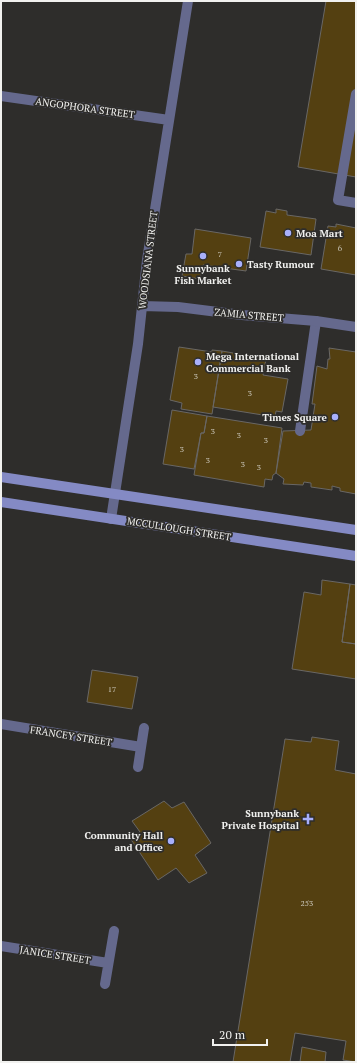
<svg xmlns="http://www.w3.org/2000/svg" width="357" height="1063" viewBox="0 0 357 1063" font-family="'PT Serif',serif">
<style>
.building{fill:#544011;stroke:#696765}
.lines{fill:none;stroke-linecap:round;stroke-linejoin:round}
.lane{stroke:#65698d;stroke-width:10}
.street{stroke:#65698d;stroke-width:10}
.secondary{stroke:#848ac4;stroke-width:10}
.poi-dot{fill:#a8b0fc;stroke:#2e2d2b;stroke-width:1.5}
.labels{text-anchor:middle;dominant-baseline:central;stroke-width:3.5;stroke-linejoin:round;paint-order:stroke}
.number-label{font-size:8px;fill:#cac5b8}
.street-label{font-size:10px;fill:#f1f1ef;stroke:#2e2d2b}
.poi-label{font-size:10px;font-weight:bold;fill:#f1f1ef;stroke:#2e2d2b;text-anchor:start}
</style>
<rect width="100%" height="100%" fill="#2e2d2b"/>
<!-- building -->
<path class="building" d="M326,1H356V177L298,167Z
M276,209L287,211V215L316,219L311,255L260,247L266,211L276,213Z
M336,224L356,228V275L321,269L328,226L336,227Z
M195,229L251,238L246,271L203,265L200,279L182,276L186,254H192Z
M179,347L212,352V350L222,351L212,414L181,409L182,403L170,400Z
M329,348L356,352V494L340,491V488L332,486V490L311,487V483L304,482L303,485L283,484L284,479L276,473L283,431L311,430L315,404H312L317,366L327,369L328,359H330Z
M222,351L266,359L263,375L288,379L282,412L276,411L275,417L213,407Z
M172,410L207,416L204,433H201L194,469L163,464Z
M207,416L282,428L276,473L273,475L272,480L265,479L264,487L194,475L201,433H204Z
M322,580L350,584L342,642L356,644V679L292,669L304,592L321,595Z
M350,584L356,585V644L342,642Z
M92,670L138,677L132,709L87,702Z
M312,737L339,741L335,770L356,774V1062L343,1060L346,1041L295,1033L290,1062H233L285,739L311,742Z
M164,801L172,808L184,802L211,843L195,855L207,873L189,883L176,868L158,880L130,838L140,832L132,821Z
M302,1047L326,1052L325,1062H300Z"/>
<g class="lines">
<!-- lane -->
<path class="lane" d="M356,94L338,200L356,203
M300,431L316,321"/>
<!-- street -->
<path class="street" d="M1,96L169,120
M142,306L178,307L242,315L316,321L356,327
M111,519L138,344L147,260L188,1
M1,724L141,747
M138,767L144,728
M1,946L108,963
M105,984L114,931"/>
<!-- secondary -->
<path class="secondary" d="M1,477L356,530
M1,502L356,556"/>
</g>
<!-- markers -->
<g class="poi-dot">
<circle cx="288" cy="233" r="4"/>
<circle cx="203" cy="256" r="4"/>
<circle cx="239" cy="264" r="4"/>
<circle cx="198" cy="362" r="4"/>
<circle cx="335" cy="417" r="4"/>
<path d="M306 813h4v4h4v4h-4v4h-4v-4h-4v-4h4z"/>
<circle cx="171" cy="841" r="4"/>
</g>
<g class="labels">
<!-- number labels -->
<g class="number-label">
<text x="340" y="248">6</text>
<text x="220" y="254">7</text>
<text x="196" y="376">3</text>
<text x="250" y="393">3</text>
<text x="213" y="431">3</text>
<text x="239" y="435">3</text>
<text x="266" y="440">3</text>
<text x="182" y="449">3</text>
<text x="208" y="460">3</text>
<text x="243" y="464">3</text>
<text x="259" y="467">3</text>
<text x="112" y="689">17</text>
<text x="307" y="903">253</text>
</g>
<!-- street labels -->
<g class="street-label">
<text transform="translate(85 108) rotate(8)">ANGOPHORA STREET</text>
<text transform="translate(148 260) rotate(-83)">WOODSIANA STREET</text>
<text transform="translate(249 315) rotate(5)">ZAMIA STREET</text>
<text transform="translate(179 529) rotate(9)">MCCULLOUGH STREET</text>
<text transform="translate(71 736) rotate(9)">FRANCEY STREET</text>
<text transform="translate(55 955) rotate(9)">JANICE STREET</text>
</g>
<!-- poi labels -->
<g class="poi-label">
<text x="296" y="233">Moa Mart</text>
<text x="247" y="264">Tasty Rumour</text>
<text x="203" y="268" text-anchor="middle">Sunnybank<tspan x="203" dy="12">Fish Market</tspan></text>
<text x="206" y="356">Mega International<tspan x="206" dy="12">Commercial Bank</tspan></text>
<text x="327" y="417" text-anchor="end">Times Square</text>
<text x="299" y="813" text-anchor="end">Sunnybank<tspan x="299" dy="12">Private Hospital</tspan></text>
<text x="163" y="835" text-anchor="end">Community Hall<tspan x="163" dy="12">and Office</tspan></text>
</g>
</g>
<!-- border -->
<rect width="357" height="1063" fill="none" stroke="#f1f1ef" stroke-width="4"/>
<!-- scale -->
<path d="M213 1039v6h54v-6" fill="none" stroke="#f1f1ef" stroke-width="2"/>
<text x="219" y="1039" font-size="12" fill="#f1f1ef" stroke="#2e2d2b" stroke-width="3" paint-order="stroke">20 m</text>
</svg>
